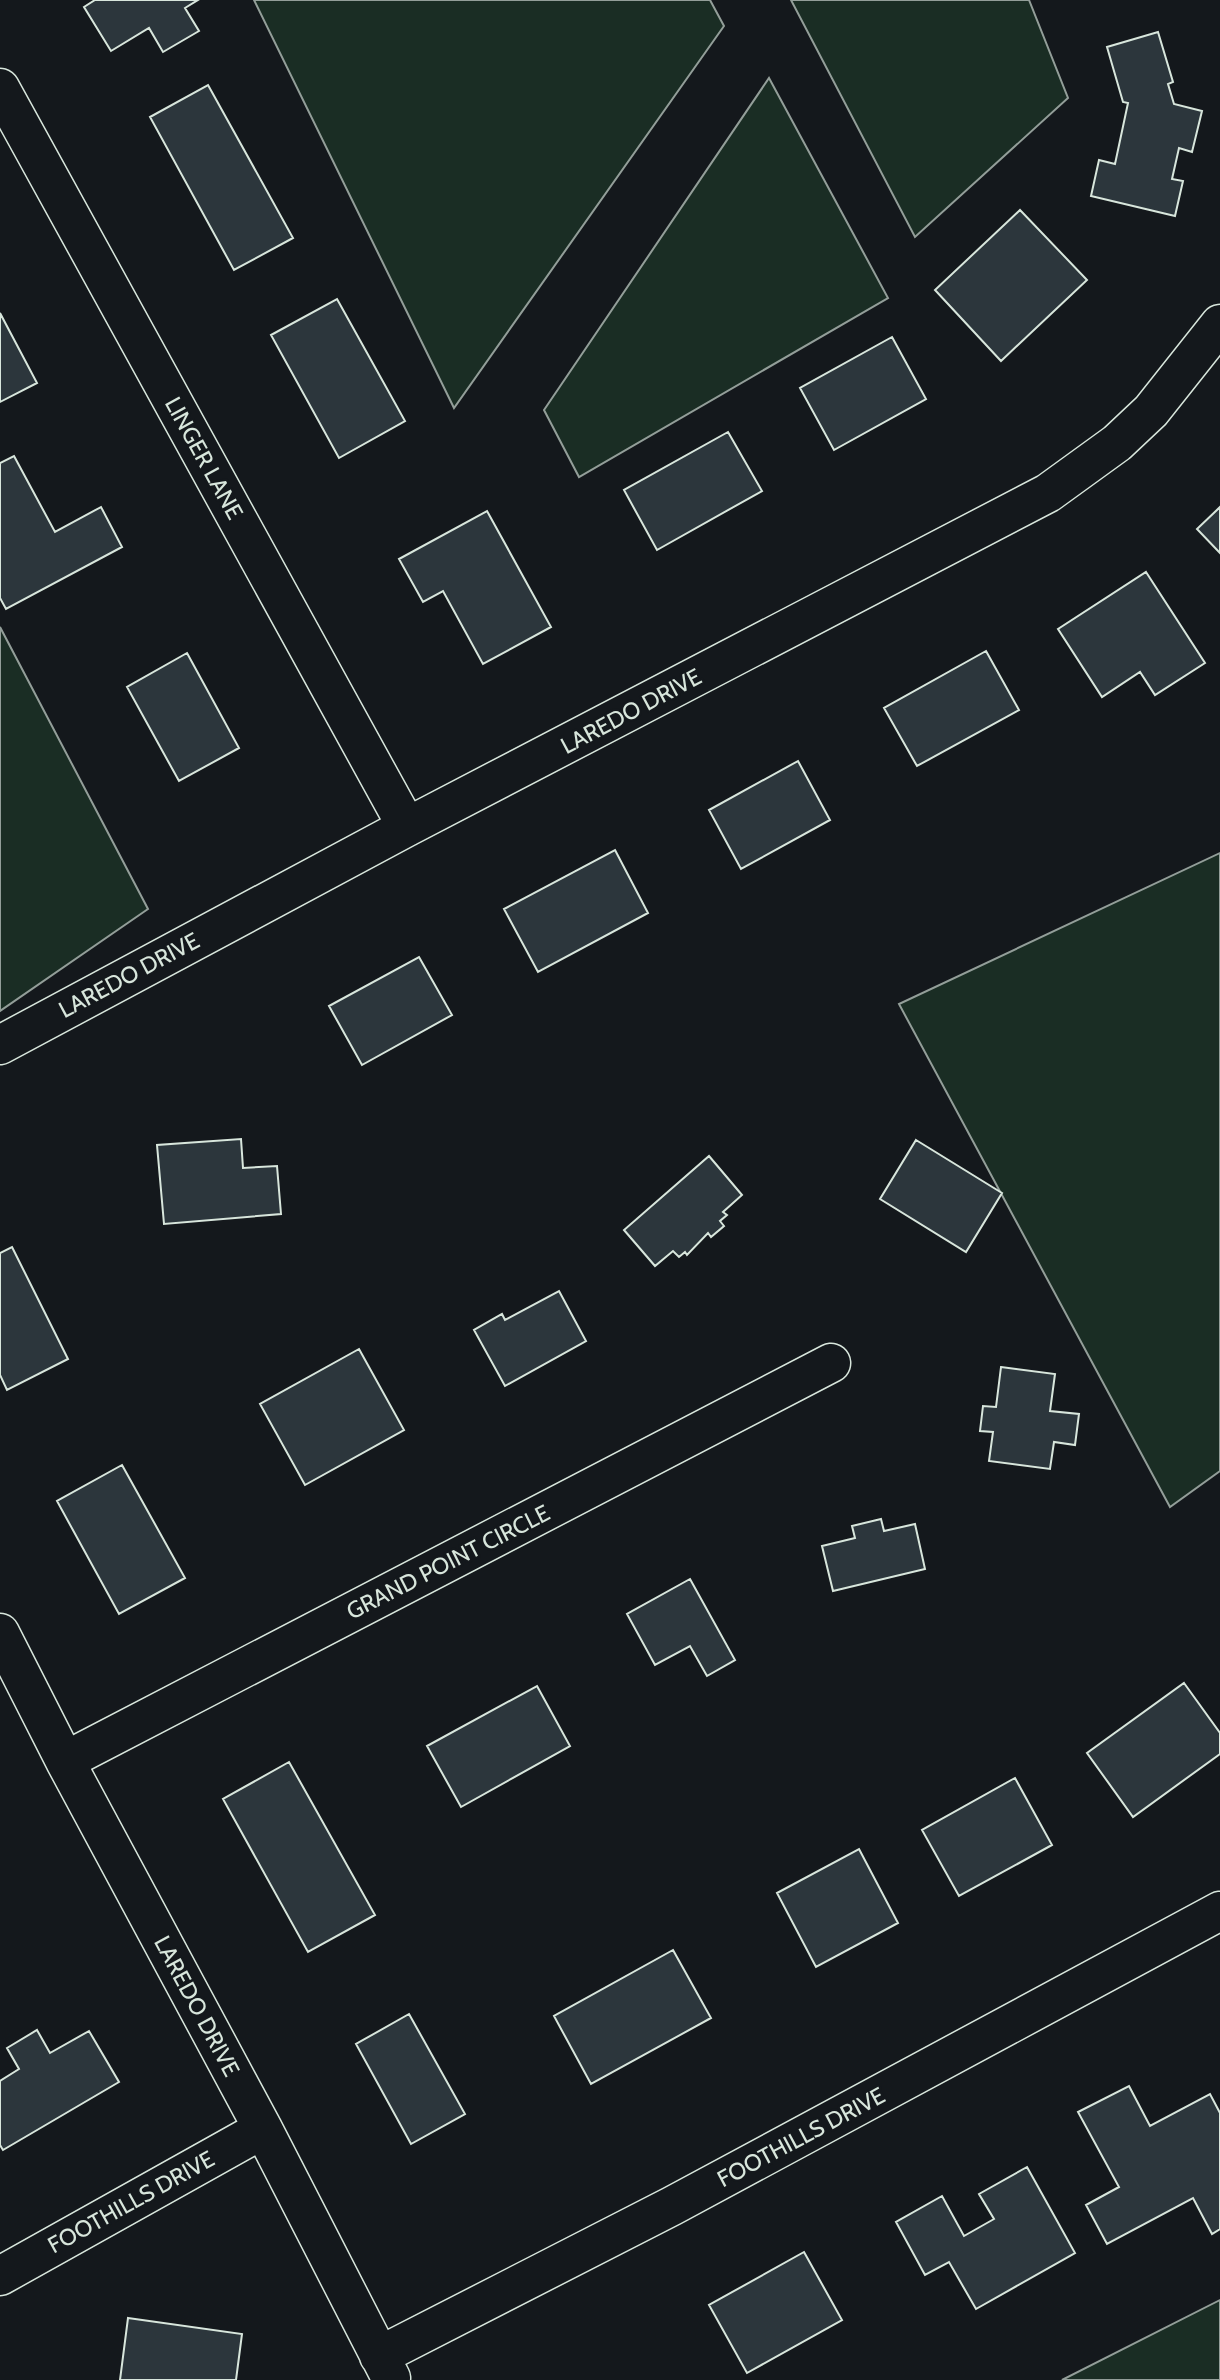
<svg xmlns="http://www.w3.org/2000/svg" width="1220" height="2380" viewBox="0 0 1220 2380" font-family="Cabin,sans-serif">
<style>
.green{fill:#1a2d24;stroke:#939e99;stroke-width:2}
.building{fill:#2c363c;stroke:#d8e6dc;stroke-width:2}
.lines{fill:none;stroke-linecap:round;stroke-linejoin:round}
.minor-casing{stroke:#d8e6dc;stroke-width:41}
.minor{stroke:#14181c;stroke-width:38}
.labels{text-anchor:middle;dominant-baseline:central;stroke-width:5;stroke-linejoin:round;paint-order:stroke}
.street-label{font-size:23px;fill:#d8e6dc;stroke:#14181c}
</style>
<rect width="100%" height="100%" fill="#14181c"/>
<!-- green -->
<path class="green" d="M254,0H710L724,26L454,408Z
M791,0H1029L1068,98L915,237Z
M769,78L888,298L579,477L544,410Z
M0,627L148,909L0,1011Z
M1220,853V1471L1170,1507L899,1004Z
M1220,2300V2380H1062Z"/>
<!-- building -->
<path class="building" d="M95,0H198L185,8L199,31L163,52L149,28L111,51L84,7Z
M1158,32L1173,82L1168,84L1174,104L1202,111L1192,152L1179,148L1172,179L1183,181L1175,216L1091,196L1099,160L1115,164L1128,103L1123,102L1107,47Z
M208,85L293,238L234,270L150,117Z
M1020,210L1087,280L1001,361L935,290Z
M337,299L405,421L339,458L271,335Z
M0,313L37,383L0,402Z
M892,337L926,399L834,450L800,388Z
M728,432L762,491L657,550L624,490Z
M14,456L55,532L101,507L122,547L6,609L0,598V463Z
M1220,507V553L1197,529Z
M487,511L551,627L483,664L443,591L423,602L399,559Z
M1146,572L1205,663L1155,695L1140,672L1102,697L1058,629Z
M986,651L1019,710L917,766L884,708Z
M187,653L239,748L179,781L127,687Z
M798,761L830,820L741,869L709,810Z
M615,850L648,913L538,972L504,909Z
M419,957L452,1015L362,1065L329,1006Z
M241,1139L243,1168L277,1166L281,1214L164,1224L157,1145Z
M916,1140L1002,1193L966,1252L880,1199Z
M709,1156L742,1195L723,1212L727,1215L720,1221L724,1226L711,1237L708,1233L687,1255L685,1252L679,1257L673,1251L655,1266L624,1230Z
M12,1247L68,1359L7,1390L0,1375V1253Z
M559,1291L586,1341L505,1386L474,1330L502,1314L505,1320Z
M359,1349L404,1430L305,1485L260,1404Z
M1001,1367L1055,1374L1050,1411L1079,1414L1075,1445L1054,1442L1050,1469L989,1461L993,1432L980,1431L983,1406L996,1407Z
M122,1465L185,1578L119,1614L57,1501Z
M881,1519L884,1531L915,1524L925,1569L833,1591L822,1546L855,1538L852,1526Z
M690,1579L735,1660L707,1676L690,1646L655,1665L627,1614Z
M1184,1683L1220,1733V1754L1133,1817L1087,1753Z
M537,1686L570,1746L461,1807L427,1746Z
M289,1762L375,1915L308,1952L223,1799Z
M1015,1778L1052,1845L959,1896L922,1830Z
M859,1849L898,1923L816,1967L777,1893Z
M673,1950L711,2018L591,2084L554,2016Z
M409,2014L465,2114L411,2144L356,2044Z
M37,2030L50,2053L89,2031L119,2082L3,2150L0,2145V2081L19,2069L7,2048Z
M1129,2086L1150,2126L1210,2094L1220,2113V2229L1212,2234L1193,2198L1107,2244L1086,2205L1119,2187L1078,2112Z
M1027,2167L1075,2253L976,2309L949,2262L925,2275L896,2222L942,2196L964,2236L994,2219L979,2194Z
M804,2252L842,2320L747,2373L709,2305Z
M128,2318L242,2334L236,2380H120Z"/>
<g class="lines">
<!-- minor casing -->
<g class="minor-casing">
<path id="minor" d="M0,88L407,827
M0,1045L407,827L1048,493L1117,443L1151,411L1220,324
M0,1633L65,1761L263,2129L391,2378
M65,1761L831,1363
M0,2276L263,2129
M379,2356L672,2206L1220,1911"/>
</g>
<!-- minor -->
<use href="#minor" class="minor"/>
</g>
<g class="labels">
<!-- street labels -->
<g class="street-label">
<text transform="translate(204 458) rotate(61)">LINGER LANE</text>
<text transform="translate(631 711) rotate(-28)">LAREDO DRIVE</text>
<text transform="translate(129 975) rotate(-28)">LAREDO DRIVE</text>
<text transform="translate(448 1562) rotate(-27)">GRAND POINT CIRCLE</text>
<text transform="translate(197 2006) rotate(62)">LAREDO DRIVE</text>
<text transform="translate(801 2137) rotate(-28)">FOOTHILLS DRIVE</text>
<text transform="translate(131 2202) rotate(-29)">FOOTHILLS DRIVE</text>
</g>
</g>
</svg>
